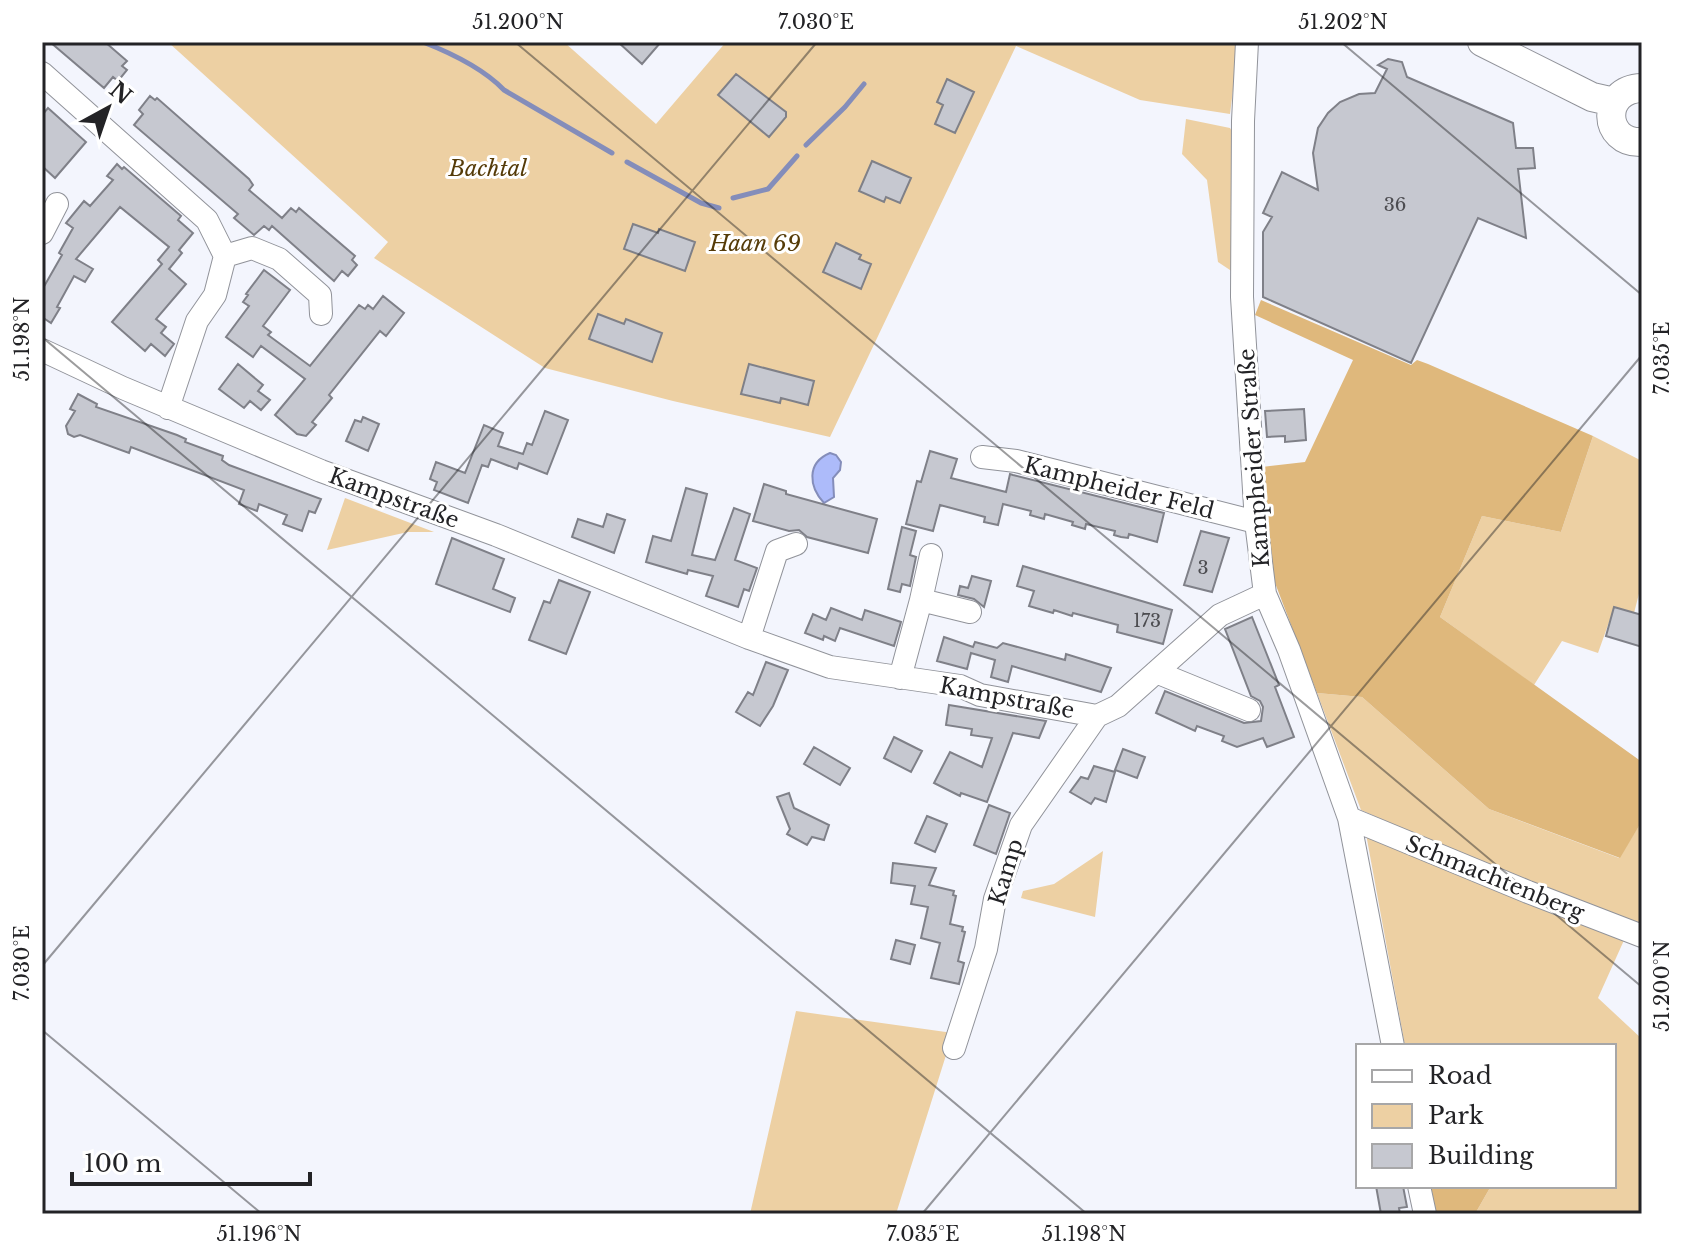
<svg xmlns="http://www.w3.org/2000/svg" width="1684" height="1256" viewBox="0 0 1684 1256" font-family="'Libre Baskerville',serif">
<style>
.green{fill:#edd0a3}
.forest{fill:#dfb87c}
.water{fill:#adbbfa;stroke:#848dba;stroke-width:2}
.lines{fill:none;stroke-linecap:round;stroke-linejoin:round}
.stream{stroke:#848dba;stroke-width:5}
.building{fill:#c6c8d0;stroke:#7f8088;stroke-width:2}
.minor-casing{stroke:#91939a;stroke-width:24}
.major-casing{stroke:#91939a;stroke-width:30}
.minor{stroke:#fff;stroke-width:22}
.major{stroke:#fff;stroke-width:28}
.ticks{fill:none;stroke:#232326;stroke-width:2;stroke-opacity:0.45}
.labels{text-anchor:middle;dominant-baseline:central;stroke-width:6;stroke-linejoin:round;paint-order:stroke}
.number-label{font-size:18px;fill:#4c4c50}
.park-label{font-size:22px;font-style:italic;fill:#553b08;stroke:#fff}
.street-label{font-size:22px;fill:#232326;stroke:#fff}
.neatline{fill:none;stroke:#232326;stroke-width:3}
.ticks-label{font-size:20px;text-anchor:middle;fill:#232326}
</style>
<rect width="100%" height="100%" fill="#f3f5fd"/>
<!-- green -->
<path class="green" d="M168,42H564L656,124L726,42H1239L1230,114L1140,100L1016,46L830,437L673,401L545,368L374,258L388,242Z
M1186,119L1230,128L1234,135L1233,272L1218,262L1207,180L1182,154Z
M1593,436L1642,461V582L1634,613L1614,608L1598,653L1562,641L1534,685L1440,617L1482,516L1561,532Z
M345,498L434,532H408L327,550Z
M1317,693L1362,697L1489,809L1619,858L1642,821V926L1529,885L1361,810Z
M1366,834L1625,938L1598,998L1642,1039V1214H1475L1491,1186H1614V1046H1405Z
M1103,851L1095,917L1021,898L1023,891L1054,884Z
M796,1011L953,1033L896,1214H750Z"/>
<!-- forest -->
<path class="forest" d="M1261,300L1411,365L1417,360L1428,364L1593,436L1561,532L1482,516L1440,617L1642,762V821L1620,858L1489,809L1362,697L1317,693L1267,562L1262,467L1305,462L1353,360L1255,315Z
M1431,1186H1491L1475,1214H1436Z"/>
<!-- water -->
<path class="water" d="M830,453L836,455L841,462L840,470L833,478L834,497L824,503C809,487 806,463 830,453Z"/>
<g class="lines">
<!-- stream -->
<path class="stream" d="M423,42C451,53 483,68 504,90L612,153
M806,145L845,107L864,84
M627,162L701,203L719,208
M733,198L768,189L797,156"/>
</g>
<!-- building -->
<path class="building" d="M50,42H105L127,61L122,66L127,70L118,81L113,77L104,88Z
M618,42H661L642,64Z
M1388,59L1402,62L1407,77L1513,123L1516,148H1533L1535,168L1518,169L1526,238L1478,218L1411,363L1263,297V232L1272,217L1263,213L1282,172L1318,190L1313,153L1318,128L1328,113L1340,102L1359,94L1375,93L1387,69L1378,65Z
M736,74L786,112V117L769,137L718,95Z
M947,79L974,92L955,133L935,124L943,105L937,102Z
M150,96L155,100L157,98L249,179L253,185L249,190L282,218L291,208L296,212L299,208L355,256L352,260L357,265L348,276L342,271L334,281L272,226L269,230L264,226L254,235L234,218L238,214L134,125L143,114L139,110Z
M48,108L86,142L55,178L42,166V115Z
M872,161L911,178L900,203L886,197L884,202L859,191Z
M117,164L122,169L124,167L181,216L178,220L193,233L179,250L182,253L169,269L186,284L156,319L166,327L161,333L174,344L165,356L151,344L145,351L112,322L162,264L158,260L169,247L120,207L76,259L93,269L85,282L74,276L57,307L60,308L51,323L42,317V290L62,255L59,253L73,228L66,223L84,201L90,206L113,180L107,176Z
M633,224L658,233L659,229L695,242L685,271L624,249Z
M836,243L861,255L859,259L871,264L861,289L823,272Z
M264,270L290,290L263,326L271,332L268,335L310,366L359,305L365,309L368,305L373,309L383,296L404,313L386,336L380,331L329,395L332,398L312,422L316,425L306,436L297,434L275,415L305,379L261,346L253,357L226,337L249,306L243,302L248,295L246,294Z
M598,314L624,324L626,319L662,333L652,362L589,339Z
M238,364L263,385L258,391L270,400L261,410L250,401L244,408L219,389Z
M749,364L814,381L808,405L781,398L780,403L741,394Z
M78,394L97,404L96,407L177,435L186,439L185,442L223,456L222,460L229,465L321,499L315,513L309,511L302,531L283,524L287,515L259,504L257,511L239,504L244,490L131,447L129,453L80,435L74,437L68,434L66,426L75,411L70,409Z
M1304,409L1306,440L1285,442V436L1267,437L1265,411Z
M545,411L568,420L547,474L519,463L517,469L491,459L488,467L482,465L468,503L434,490L437,482L430,479L436,462L465,473L484,425L503,433L498,446L523,454L527,443L532,445Z
M363,417L379,424L368,451L346,441L355,420L361,422Z
M930,451L957,459L951,478L1006,492L1010,474L1013,475L1164,513L1157,542L1129,534L1128,538L1121,537L1114,535L1115,531L1086,524L1085,529L1072,525L1073,522L1045,514L1044,519L1030,515L1031,511L1003,504L998,525L984,522L985,517L940,505L933,531L906,524L917,481L921,482Z
M764,484L786,491V494L877,519L868,553L807,537L799,530L789,531L753,521Z
M686,488L707,494L692,555L715,560L734,508L750,514L735,560L757,568L749,591L744,589L738,607L706,596L713,576L688,570L687,574L646,562L653,536L671,541Z
M607,514L625,520L614,553L572,537L578,519L603,527Z
M902,527L916,531L910,555L916,557L910,586L902,584L900,592L888,589Z
M1201,531L1229,538L1212,592L1184,585Z
M452,538L504,559L493,589L515,598L510,612L436,584Z
M1023,566L1172,610L1163,644L1117,632L1118,625L1073,613L1072,616L1054,610L1053,613L1029,606L1034,591L1017,586Z
M972,576L991,581L984,607L974,599L958,595L960,586L968,588Z
M559,580L590,592L566,654L529,640L544,601L550,603Z
M1614,607L1642,615V647L1606,636Z
M831,608L862,620L865,610L901,622L894,646L840,628L835,641L824,636L823,640L805,633L813,614L826,620Z
M1252,617L1279,685L1275,687L1294,737L1267,747L1263,738L1237,747L1222,741L1224,736L1197,726L1195,731L1156,713L1165,691L1244,723L1261,721L1263,707L1260,701L1251,696L1225,629Z
M944,637L973,647L975,642L997,648L1003,643L1065,660L1066,654L1111,668L1101,692L1012,666L1008,682L991,677L995,660L971,653L967,669L937,661Z
M766,662L788,670L773,706L760,726L736,712L748,692L753,695Z
M949,705L1046,721L1039,738L1013,733L987,802L961,793L960,796L934,783L950,752L982,767L992,738L971,735L972,729L946,725Z
M894,737L922,751L911,772L884,758Z
M814,747L850,768L840,785L804,764Z
M1123,749L1145,757L1137,778L1115,770Z
M1094,766L1115,772L1106,802L1095,798L1091,804L1070,792L1081,777L1088,779Z
M789,793L794,808L829,825L824,840L812,837L807,845L787,834L790,829L777,797Z
M989,805L1010,813L996,854L974,845Z
M927,816L947,824L935,852L915,843Z
M893,863L936,868L929,885L954,891L953,895L956,896L950,924L963,927L962,931L965,932L958,961L964,963L959,984L931,978L940,943L921,938L928,907L911,904L915,886L891,883Z
M896,940L915,945L910,964L891,959Z
M1376,1186H1403L1407,1207L1399,1208L1400,1214H1381Z"/>
<g class="lines">
<!-- minor casing -->
<g class="minor-casing">
<path id="minor" d="M1247,42L1243,121L1242,297L1256,522L1265,594L1289,650L1349,818L1393,1046
M42,73L207,220L225,256L215,295L197,321L168,408
M42,233L57,204
M225,256L252,248L279,259L320,295L321,314
M42,350L123,388L321,471L496,535L749,638L830,667L960,686L980,695L1097,716L1118,706L1220,615L1265,594
M982,457L1016,461L1256,522
M921,600L931,555
M749,638L777,551L796,544
M1156,672L1249,710
M900,678L921,600L970,612
M1349,818L1528,892L1642,936
M954,1048L986,949L995,899L1021,825L1097,716
M1419,1186L1425,1214"/>
</g>
<!-- major casing -->
<g class="major-casing">
<path id="major" d="M1482,42L1592,97L1614,102
M1642,88C1600,89 1602,144 1642,142"/>
</g>
<!-- minor -->
<use href="#minor" class="minor"/>
<!-- major -->
<use href="#major" class="major"/>
</g>
<!-- ticks -->
<path class="ticks" d="M515,42L1642,987M1341,42L1642,295M42,337L1087,1214M42,966L817,42M42,1030L262,1214M922,1214L1642,355"/>
<g class="labels">
<!-- number labels -->
<g class="number-label">
<text x="1395" y="205">36</text>
<text x="1203" y="568">3</text>
<text x="1147" y="621">173</text>
</g>
<!-- park labels -->
<g class="park-label">
<text x="488" y="168">Bachtal</text>
<text x="755" y="243">Haan 69</text>
</g>
<!-- street labels -->
<g class="street-label">
<text transform="translate(1254 458) rotate(-94)">Kampheider Straße</text>
<text transform="translate(1119 488) rotate(14)">Kampheider Feld</text>
<text transform="translate(394 498) rotate(20)">Kampstraße</text>
<text transform="translate(1007 698) rotate(11)">Kampstraße</text>
<text transform="translate(1006 872) rotate(-73)">Kamp</text>
<text transform="translate(1495 878) rotate(22)">Schmachtenberg</text>
</g>
</g>
<!-- border -->
<rect width="1684" height="1256" fill="none" stroke="#ffffff" stroke-width="88"/>
<!-- legend -->
<rect x="1356" y="1044" width="260" height="144" fill="#ffffff" stroke="#a7a7a8" stroke-width="2"/>
<rect x="1372" y="1070" width="40" height="12" fill="#ffffff" stroke="#a7a7a8" stroke-width="2"/>
<text x="1428" y="1084" font-size="24" fill="#232326">Road</text>
<rect x="1372" y="1104" width="40" height="24" fill="#edd0a3" stroke="#a7a7a8" stroke-width="2"/>
<text x="1428" y="1124" font-size="24" fill="#232326">Park</text>
<rect x="1372" y="1144" width="40" height="24" fill="#c6c8d0" stroke="#a7a7a8" stroke-width="2"/>
<text x="1428" y="1164" font-size="24" fill="#232326">Building</text>
<!-- north arrow -->
<g transform="translate(108 108) rotate(40)" stroke="#ffffff" stroke-width="6" paint-order="stroke">
<path d="M0-6L14 30L0 20L-14 30Z" fill="#232326"/>
<text y="-12" font-size="22" font-weight="bold" text-anchor="middle" fill="#232326">N</text>
</g>
<!-- scale -->
<path d="M72 1172v12h238v-12" fill="none" stroke="#232326" stroke-width="4"/>
<text x="84" y="1172" font-size="24" fill="#232326" stroke="#ffffff" stroke-width="6" paint-order="stroke">100 m</text>
<rect x="44" y="44" width="1596" height="1168" class="neatline"/>
<g class="ticks-label">
<text x="518" y="29">51.200°N</text>
<text x="816" y="29">7.030°E</text>
<text x="1343" y="29">51.202°N</text>
<text transform="translate(22 339) rotate(-90)" y="7">51.198°N</text>
<text transform="translate(1662 358) rotate(-90)" y="7">7.035°E</text>
<text transform="translate(22 963) rotate(-90)" y="7">7.030°E</text>
<text transform="translate(1662 986) rotate(-90)" y="7">51.200°N</text>
<text x="259" y="1241">51.196°N</text>
<text x="923" y="1241">7.035°E</text>
<text x="1084" y="1241">51.198°N</text>
</g>
</svg>
